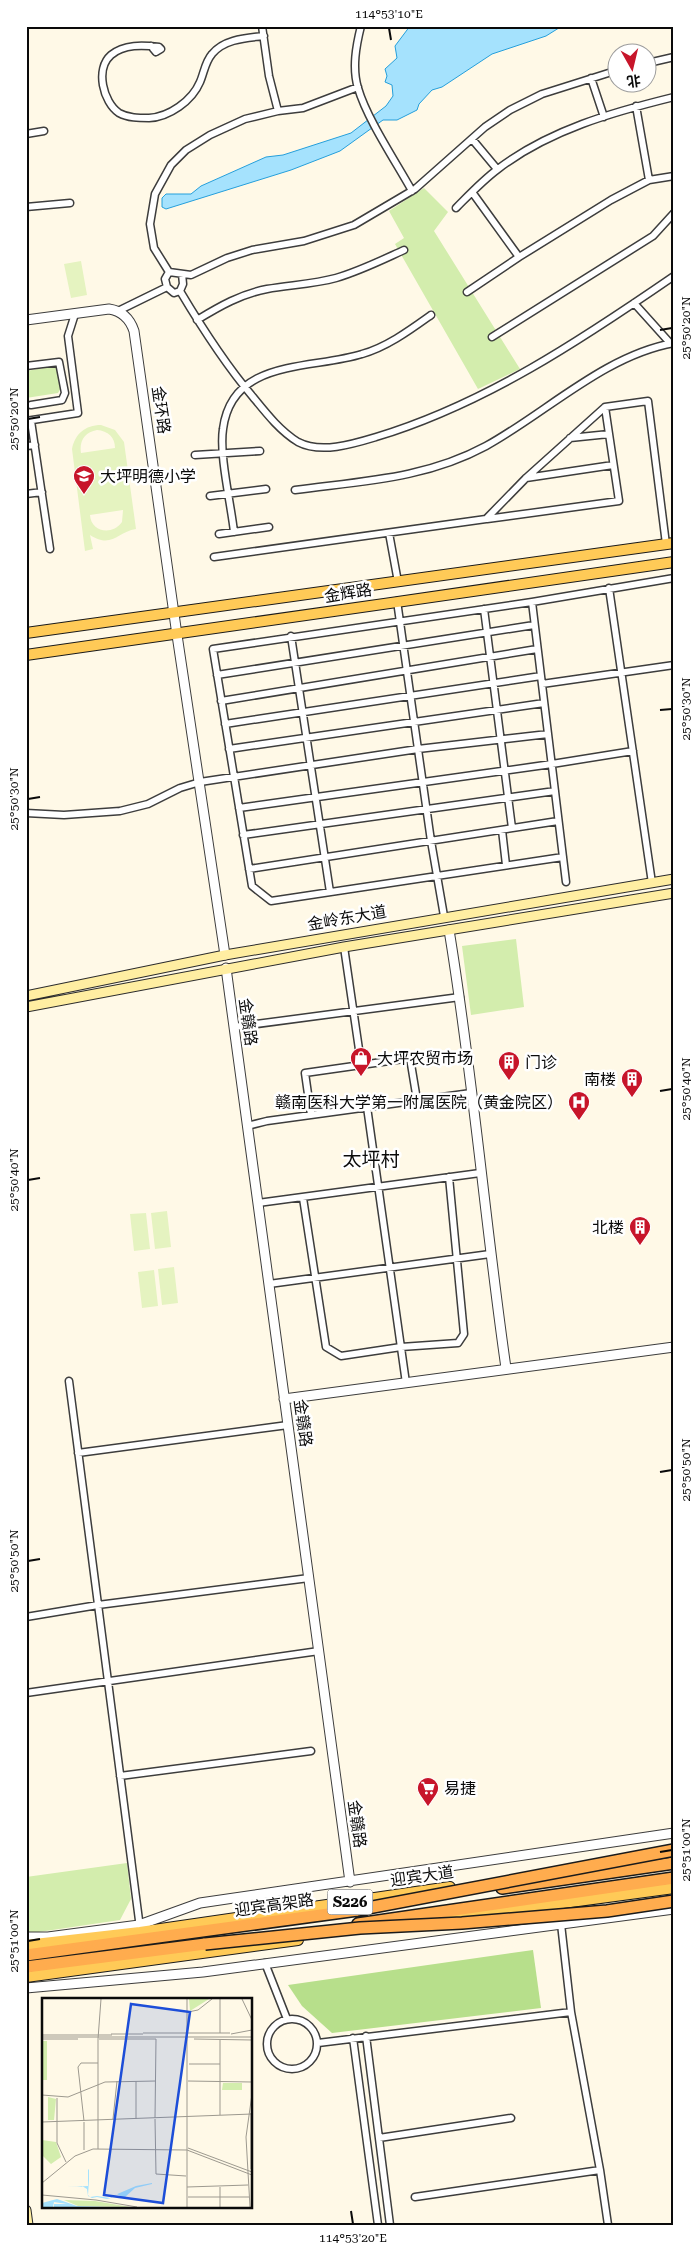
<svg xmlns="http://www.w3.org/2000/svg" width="700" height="2251" viewBox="0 0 700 2251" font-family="'Roboto Serif','Noto Sans SC',serif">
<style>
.green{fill:#d3edad}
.forest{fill:#b7df8b}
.pitch{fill:#e5f3c0;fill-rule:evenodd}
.water{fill:#a5e2fd;stroke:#259fdb}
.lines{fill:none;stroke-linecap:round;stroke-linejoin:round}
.minor-casing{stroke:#3d3d3d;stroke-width:9}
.tertiary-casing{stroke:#3d3d3d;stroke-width:11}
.secondary-casing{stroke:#2c2c2c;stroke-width:11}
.primary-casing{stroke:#1b1b1b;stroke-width:12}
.trunk-casing{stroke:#1b1b1b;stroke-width:14}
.minor{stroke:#fff;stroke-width:6}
.tertiary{stroke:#fff;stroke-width:9}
.secondary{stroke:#ffeea2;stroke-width:9}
.primary{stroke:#ffca57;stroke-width:10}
.trunk{stroke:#ffac4e;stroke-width:11}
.trunk-bridge-casing{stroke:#1b1b1b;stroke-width:14;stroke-linecap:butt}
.trunk-bridge{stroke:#ffac4e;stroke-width:11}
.ticks{fill:none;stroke:#0a0a0a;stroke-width:2}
.labels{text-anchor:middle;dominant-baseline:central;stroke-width:5;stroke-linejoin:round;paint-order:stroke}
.shield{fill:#fff;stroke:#545454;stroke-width:1}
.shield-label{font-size:15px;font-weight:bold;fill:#0a0a0a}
.street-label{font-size:16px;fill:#0a0a0a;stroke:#fff}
.poi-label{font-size:16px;fill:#0a0a0a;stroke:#fff;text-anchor:start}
.quarter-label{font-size:19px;fill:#0a0a0a;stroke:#fff}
.inset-road{fill:none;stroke:#9d998f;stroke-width:1}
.view{fill:#1d4ed8;fill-opacity:0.15;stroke:#1d4ed8;stroke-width:2.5}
.inset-edge{fill:none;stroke:#0a0a0a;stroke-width:2.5}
.neatline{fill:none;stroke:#0a0a0a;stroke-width:2}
.ticks-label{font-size:12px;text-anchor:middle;fill:#0a0a0a}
</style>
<rect width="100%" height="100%" fill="#fff9e7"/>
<!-- green -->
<path class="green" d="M424,188L448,212L434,231L520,369L478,389L395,244L404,238L389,211Z
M57,366L61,388L58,393L26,398V371Z
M516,939L524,1007L471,1015L462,946Z
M127,1863L131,1899L120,1920L32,1933L26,1932V1877Z"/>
<!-- forest -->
<path class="forest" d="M533,1950L541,2008L332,2033L302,2006L288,1985Z"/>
<!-- pitch -->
<path class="pitch" d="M81,261L87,295L71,298L64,264Z
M101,425L115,430L124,442L136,529C117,532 112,549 90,535L93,549L85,551L72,449C75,434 85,425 101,425ZM97,430C108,431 115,437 115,448L81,453C79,441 85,432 97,430ZM123,510L122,522C112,536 91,532 90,515Z
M167,1211L171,1247L155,1249L151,1213Z
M146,1213L150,1249L134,1251L130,1214Z
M174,1267L178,1303L162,1305L158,1269Z
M154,1270L158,1306L142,1308L138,1272Z"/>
<!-- water -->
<path class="water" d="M410,26H562L546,36L492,54L442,87L432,90L419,104L417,110L397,120H383L340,151L291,170L166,209L162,207V198L166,194H191L201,186L266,157L283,155L351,133L386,106L393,96L392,85L385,82L387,76L385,69L397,58L395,46Z"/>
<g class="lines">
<!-- minor casing -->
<g class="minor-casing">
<path id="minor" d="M262,26L269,76L278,111
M361,26C356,46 352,68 358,88C367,119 396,162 412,191
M151,46L156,52L161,49L159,47C143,45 124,44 111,55C95,69 103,102 119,113C128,118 139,118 149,118C169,117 192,101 200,82C204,73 205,62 212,54C224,39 246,38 264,36
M648,63L674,57
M591,78L604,117
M636,106L649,180
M26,134L44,131
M472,139L497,169
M472,192L519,257
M26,207L70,203
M456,208C469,195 483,180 498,169C549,130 613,112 674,97
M169,272L191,275L227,258L252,250L304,241L354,225L415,189L485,127L510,110L542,94L618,70
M169,272L154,248L150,224L155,194L171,165L186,150L210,135L245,119L278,111L303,108L358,87
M182,274L183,284L180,291C202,328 225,364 253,397C266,413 280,431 298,442C321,454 353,444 376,437C485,404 581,340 674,276
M167,287L174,293L180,291
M467,292L519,257L611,200L649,180L674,176
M634,303L670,343
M118,311L167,287L165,279L169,272
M197,320C220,306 241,294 267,289C290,285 314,284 336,278C360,271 382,260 404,250
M492,337L653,236L674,213
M26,366L59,362L65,393L62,400L31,405
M26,421L78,413L68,336L75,314
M31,421L50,549
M570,438L609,434
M26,446L35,445
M195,455L260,451
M526,478L613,465
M295,490C362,481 425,479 486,446C546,413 605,355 674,343
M26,494L42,492
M210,496L266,489
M487,519L619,501L605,407
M234,532C231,504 219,455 223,429C232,358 311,370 362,354C387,347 410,330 431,315
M389,533L398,582
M219,534L269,527
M214,557L486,519L526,478L605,407L648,401L666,544
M609,588L652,883
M397,601L431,841L444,916
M532,602L566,882
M484,609L512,828
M291,636L330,892
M217,675L534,625
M542,684L674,665
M221,701L537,649
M225,724L541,676
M229,749L544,703
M239,808L552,764L633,751
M26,813L64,815L120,811L148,804L180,788L200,782L418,749L548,734
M502,830L506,865
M243,835L555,791
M563,857L271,901L252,886L213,649L532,602L674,578
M249,869L558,821
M344,947L361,1063
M234,1027L460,997
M367,1107L406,1383
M311,1115L305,1073L410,1058L417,1100
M247,1126L267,1121L471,1093
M303,1198L326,1347L341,1356L401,1347L458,1343L464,1334L449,1177
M258,1203L480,1173
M269,1284L490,1254
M69,1381L140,1928
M78,1453L288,1425
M26,1617L98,1605L309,1578
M26,1693L319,1651
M120,1776L311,1751
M561,1924L571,2012L600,2170L608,2225
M265,1963L287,2019
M267 2044a25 25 0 1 1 50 0a25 25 0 1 1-50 0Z
M366,2036L390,2225
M353,2038L378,2225
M318,2043L571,2012
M379,2138L511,2118
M415,2197L600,2170"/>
</g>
<!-- tertiary casing -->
<g class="tertiary-casing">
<path id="tertiary" d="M26,320L109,309C122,311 130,319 134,331L177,635L225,955
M449,930C473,1075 485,1222 506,1368
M226,968L350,1882
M284,1399L674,1347
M26,1937H48L139,1925L200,1903L674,1833
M26,1988L203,1972L674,1909"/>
</g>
<!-- secondary casing -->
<g class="secondary-casing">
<path id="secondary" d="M26,996L225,955L674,879
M26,1007L344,947L674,893
M26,2210L28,2225"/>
</g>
<!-- primary casing -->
<g class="primary-casing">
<path id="primary" d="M26,633L674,543
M26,655C242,626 458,592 674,562
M446,1919L674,1888
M26,1945L140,1932L450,1887
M26,1977L298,1940"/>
</g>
<!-- trunk casing -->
<g class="trunk-casing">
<path id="trunk" d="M502,1888L674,1863
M358,1924L674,1878
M26,1955L365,1909
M26,1967L213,1943"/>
</g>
<!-- minor -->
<use href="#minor" class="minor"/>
<!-- tertiary -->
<use href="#tertiary" class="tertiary"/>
<!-- secondary -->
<use href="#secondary" class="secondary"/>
<!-- primary -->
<use href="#primary" class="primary"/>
<!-- trunk -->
<use href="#trunk" class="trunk"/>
<!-- trunk-bridge casing -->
<g class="trunk-bridge-casing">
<path id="trunk-bridge" d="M357,1910L674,1850
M205,1944L360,1928L462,1923L607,1911L674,1901"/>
</g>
<!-- trunk-bridge -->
<use href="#trunk-bridge" class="trunk-bridge"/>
</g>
<!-- ticks -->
<path class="ticks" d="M389,28L391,40M660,330L672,328M28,419L40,417M660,710L672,709M28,799L40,797M660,1091L672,1089M28,1180L40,1178M660,1472L672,1470M28,1561L40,1559M660,1852L672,1850M28,1941L40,1939M351,2211L353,2224"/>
<!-- icons -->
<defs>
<g id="school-pin" transform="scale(1.125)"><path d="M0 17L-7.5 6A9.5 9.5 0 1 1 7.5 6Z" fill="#c7152a" stroke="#fff"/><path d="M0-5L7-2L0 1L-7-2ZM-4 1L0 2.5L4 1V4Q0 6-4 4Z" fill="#fff"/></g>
<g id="shop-pin" transform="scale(1.125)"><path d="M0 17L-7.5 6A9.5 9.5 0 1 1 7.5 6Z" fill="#c7152a" stroke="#fff"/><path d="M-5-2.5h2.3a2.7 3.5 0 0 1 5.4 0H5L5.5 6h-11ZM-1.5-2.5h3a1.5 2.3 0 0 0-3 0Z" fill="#fff"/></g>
<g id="building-pin" transform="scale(1.125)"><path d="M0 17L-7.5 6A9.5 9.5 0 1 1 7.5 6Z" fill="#c7152a" stroke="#fff"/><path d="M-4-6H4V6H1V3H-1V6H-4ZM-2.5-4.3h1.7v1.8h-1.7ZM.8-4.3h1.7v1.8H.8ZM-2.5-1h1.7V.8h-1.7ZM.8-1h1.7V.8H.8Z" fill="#fff"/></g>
<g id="hospital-pin" transform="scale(1.125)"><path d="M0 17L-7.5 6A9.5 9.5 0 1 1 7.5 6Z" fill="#c7152a" stroke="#fff"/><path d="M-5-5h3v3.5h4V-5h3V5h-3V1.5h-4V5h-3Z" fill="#fff"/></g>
<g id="supermarket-pin" transform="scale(1.125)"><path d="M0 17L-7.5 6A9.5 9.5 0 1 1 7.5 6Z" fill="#c7152a" stroke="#fff"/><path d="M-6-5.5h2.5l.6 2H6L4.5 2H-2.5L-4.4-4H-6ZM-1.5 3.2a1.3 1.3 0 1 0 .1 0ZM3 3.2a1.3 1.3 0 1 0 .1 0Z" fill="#fff"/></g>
</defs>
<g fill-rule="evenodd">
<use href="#school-pin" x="84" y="476"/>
<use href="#shop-pin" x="361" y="1058"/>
<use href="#building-pin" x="509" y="1062"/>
<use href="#building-pin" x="632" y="1079"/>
<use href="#hospital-pin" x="579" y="1102"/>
<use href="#building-pin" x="640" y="1227"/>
<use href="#supermarket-pin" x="428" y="1788"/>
</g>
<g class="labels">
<!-- shield labels -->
<rect class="shield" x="327.5" y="1889.5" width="45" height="25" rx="4"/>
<g class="shield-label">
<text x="350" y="1902">S226</text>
</g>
<!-- street labels -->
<g class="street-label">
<text transform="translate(161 410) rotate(82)">金环路</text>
<text transform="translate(348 593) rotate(-9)">金辉路</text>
<text transform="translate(347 918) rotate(-10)">金岭东大道</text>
<text transform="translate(248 1022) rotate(82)">金赣路</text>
<text transform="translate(303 1423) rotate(82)">金赣路</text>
<text transform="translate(357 1824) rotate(82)">金赣路</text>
<text transform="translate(422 1876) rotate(-8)">迎宾大道</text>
<text transform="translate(274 1905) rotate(-8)">迎宾高架路</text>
</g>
<!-- poi labels -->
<g class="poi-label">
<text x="100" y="476">大坪明德小学</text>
<text x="377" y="1058">大坪农贸市场</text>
<text x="525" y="1062">门诊</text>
<text x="616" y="1079" text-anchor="end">南楼</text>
<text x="563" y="1102" text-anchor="end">赣南医科大学第一附属医院（黄金院区）</text>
<text x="624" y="1227" text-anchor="end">北楼</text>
<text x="444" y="1788">易捷</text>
</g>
<!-- quarter labels -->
<g class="quarter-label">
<text x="371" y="1159">太坪村</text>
</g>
</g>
<!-- overview -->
<g transform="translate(42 1998)">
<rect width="210" height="210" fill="#fff9e7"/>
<path d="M147,1H167L148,13ZM0,43H5V82H0ZM181,85H200V92H180ZM6,99L14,101L12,122H6ZM0,142L14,144L19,159L9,166L0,157ZM22,202L53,203L88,209L36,208Z" fill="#d3edad"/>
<path d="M46,171L47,172V182L46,197L48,199L55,198L68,200L73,197L94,188L110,185V186L93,190L82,200L75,196L69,200L65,201L55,199L50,200L46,198L45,191L40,188L24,189L46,188ZM15,201L35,208L64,209H12V206H25L12,204L11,209H0V205Z" fill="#a5e2fd"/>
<path class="inset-road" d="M178,1V35M200,1L210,22M146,14L156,12L170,1M101,35H188M69,36H101M189,36L210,32M0,37H70M0,39H210M0,41H36M57,41H114M152,41L210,42M147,66H178M146,83L210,84M0,97L26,99L63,84L114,83M15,100V145L24,164M178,117V42M113,120L114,41M71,121L75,83M94,121V83M113,121L114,176L144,178M42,123L36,69L39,65H56M0,124L210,116M42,124V152M146,150L210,174M56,151V41L59,1M209,171V115M0,185L33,158L51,151L145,152L210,177M145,189L206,187M0,197L54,202L95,209M146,199H207M145,209V1M178,209V189M208,209L204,139L210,96"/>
<path class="view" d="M89,6L148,14L121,205L62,197Z"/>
<rect width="210" height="210" class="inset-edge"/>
</g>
<!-- border -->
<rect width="700" height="2251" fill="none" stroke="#ffffff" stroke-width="55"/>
<!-- north arrow -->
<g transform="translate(632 68) rotate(172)"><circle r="24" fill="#ffffff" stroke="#9d9d9d"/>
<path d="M0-4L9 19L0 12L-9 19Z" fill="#c7152a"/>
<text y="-8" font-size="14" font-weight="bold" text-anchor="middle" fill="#0a0a0a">北</text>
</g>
<rect x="28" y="28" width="644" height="2196" class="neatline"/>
<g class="ticks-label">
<text x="389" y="18">114°53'10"E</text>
<text transform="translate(686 328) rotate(-90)" y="4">25°50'20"N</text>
<text transform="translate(14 419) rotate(-90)" y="4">25°50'20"N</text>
<text transform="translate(686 709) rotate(-90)" y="4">25°50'30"N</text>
<text transform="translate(14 799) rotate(-90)" y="4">25°50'30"N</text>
<text transform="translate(686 1089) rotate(-90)" y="4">25°50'40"N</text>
<text transform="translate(14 1180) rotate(-90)" y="4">25°50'40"N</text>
<text transform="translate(686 1470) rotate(-90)" y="4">25°50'50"N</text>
<text transform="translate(14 1561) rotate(-90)" y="4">25°50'50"N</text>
<text transform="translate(686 1850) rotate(-90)" y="4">25°51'00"N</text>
<text transform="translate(14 1941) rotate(-90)" y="4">25°51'00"N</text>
<text x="353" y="2242">114°53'20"E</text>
</g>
</svg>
